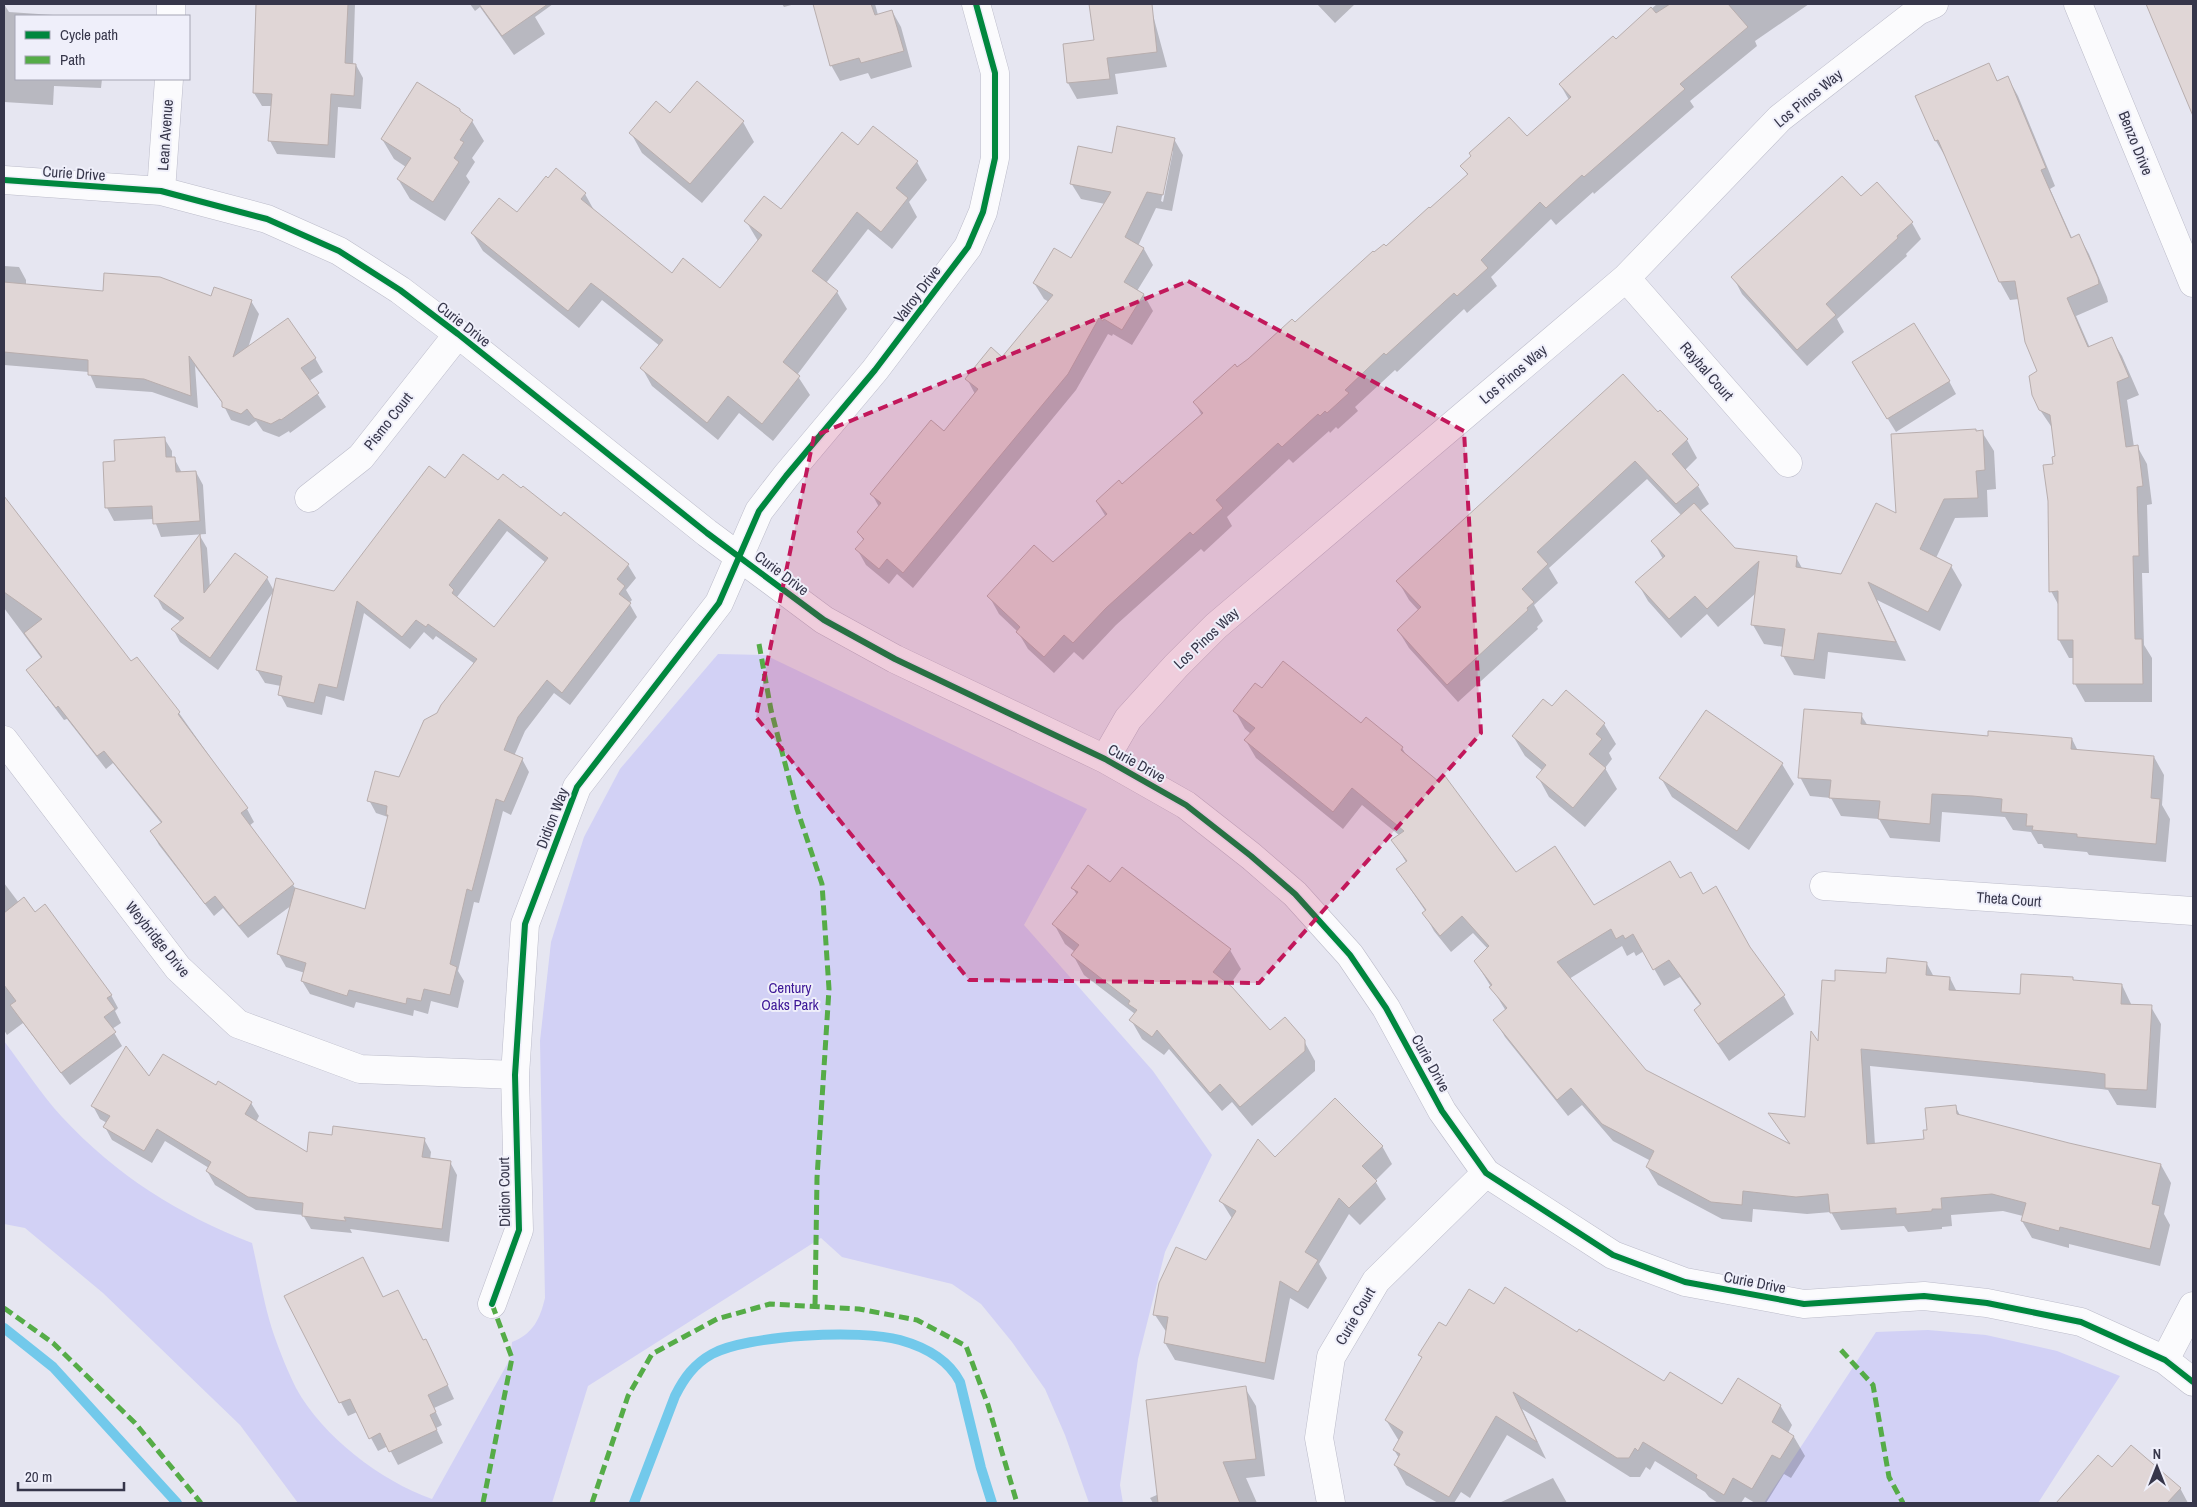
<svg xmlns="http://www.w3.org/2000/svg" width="2197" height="1507" viewBox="0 0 2197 1507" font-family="'Archivo Narrow',sans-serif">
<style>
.green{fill:#d2d1f5}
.shadow{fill:#0003;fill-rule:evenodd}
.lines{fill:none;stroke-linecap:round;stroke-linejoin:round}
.stream{stroke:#72c9eb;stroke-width:10}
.building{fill:#e0d6d6;stroke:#b8aeae;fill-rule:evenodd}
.minor-casing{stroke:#bcbcca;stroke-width:29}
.minor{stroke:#fbfbfd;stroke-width:28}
.quiet{stroke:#55ac47;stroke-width:5;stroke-dasharray:10 5;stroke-linecap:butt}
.cycleway-casing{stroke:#efeffa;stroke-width:9}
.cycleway{stroke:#00873e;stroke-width:6}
.marked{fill:#c2185b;fill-opacity:0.2;stroke:#c2185b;stroke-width:4;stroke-dasharray:10 6;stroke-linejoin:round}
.labels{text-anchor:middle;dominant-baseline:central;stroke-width:4;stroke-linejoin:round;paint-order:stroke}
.street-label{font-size:15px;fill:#36364a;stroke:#efeffa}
.park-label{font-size:15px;fill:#3c1696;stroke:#efeffa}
</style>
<rect width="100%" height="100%" fill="#e6e6f1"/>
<!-- green -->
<path class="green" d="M718,654L765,655L1087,809L1024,925L1153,1071L1212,1155L1165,1252L1138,1359L1120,1485L1123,1503H1089L1065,1435L1045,1389L1012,1342L981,1304L952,1284L842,1257L821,1238L588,1386L552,1503H298L240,1425L103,1293L25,1228L4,1224V1041C23,1066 41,1094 62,1117C117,1176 178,1214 252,1243C259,1273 264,1306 274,1335C280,1352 288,1372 296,1388C322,1436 381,1481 432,1499L510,1359L512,1342C533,1334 540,1319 545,1298L540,1041L551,942L584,837L620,769Z
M1928,1330L1986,1335L2057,1351L2120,1376L2038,1503H1764L1876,1332Z"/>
<!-- shadow -->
<path class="shadow" d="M4,4L9,12L68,16H16V79H102L101,88L54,86L53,105L4,102Z
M258,4H355L353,65H356L363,78L361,109L338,107L335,158L277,154L270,141L272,106H262L254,93Z
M470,4H553L535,17L545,34L514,55L480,7L475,11Z
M782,4H795L784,7Z
M814,4H875L878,15L892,11L901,27L912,67L871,79L868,73L840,81L831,65Z
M1090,4H1150L1167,67L1115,74L1118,94L1077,99L1068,83L1064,45L1095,41Z
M1317,4H1355L1335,23Z
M1657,4H1809L1755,41L1757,46L1690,101L1694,107L1594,194L1593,192L1556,225L1551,219L1491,277L1497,286L1467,313L1464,309L1397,372L1395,370L1355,407L1358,411L1338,429L1336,427L1330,433L1329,431L1293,463L1289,459L1227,517L1232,526L1204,552L1201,549L1116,625L1083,660L1074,652L1054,673L1028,649L1018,632L999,614L989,596L1053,564L1106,517L1097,502L1122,486L1202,416L1195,402L1295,323L1468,176L1462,166L1527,137L1569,100L1560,84L1616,40Z
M2147,4H2193V103L2181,84Z
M1988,65L1998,82L2008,78L2018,96L2055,186L2050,189L2072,238L2079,236L2089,254L2107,297L2108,302L2076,316L2090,348L2111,338L2122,356L2139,395L2127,400L2134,447L2137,446L2147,464L2152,504L2147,505L2149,573H2142L2144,645L2152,658V702H2085L2075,684V658H2069L2059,640V606L2051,591L2054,465L2057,457L2053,429L2040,410L2038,371L2019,299L2010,300L2000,282L1946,158L1936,141Z
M670,115L743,122L754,142L702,203L642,153L631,133Z
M472,121L484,141L472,158L475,162L466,176L470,182L445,221L410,199L398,179L406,167L394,159L382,139Z
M1174,139L1183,155L1172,211L1156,208L1138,246L1144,249L1153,265L1137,291L1144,295L1153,311L1132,345L1113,334L1112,336L1108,334L1076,390L913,588L897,574L889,584L866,565L857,549L864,541L858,532L879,507L872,494L944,433L975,394L967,379L1002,358L1049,302L1044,299L1034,283L1071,260L1105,204L1081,199L1071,183L1112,155ZM1171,151H1173L1163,202L1161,201Z
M858,146L917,162L927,180L909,202L917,217L892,249L868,229L826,283L837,292L847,309L797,375L810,395L773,441L739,413L718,440L652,386L642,368L660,346L602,300L579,328L483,251L472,233L517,214L585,194L595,212L672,274L721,290L758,241L746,221L781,211Z
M1860,198L1912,223L1921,239L1906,254L1907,256L1837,319L1844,332L1807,366L1742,294L1733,277Z
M4,266L19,267L26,280V286L251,301L259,314L248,348L315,358L323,372L309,381L326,407L290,433L289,431L279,437L263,431L256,421L249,426L231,420L223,404L195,366L198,408L152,392L96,388L89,372L4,365Z
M1861,376L1949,381L1956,394L1896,432Z
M1658,414L1687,440L1697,458L1685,470L1698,486L1709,504L1700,511L1735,549L1796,557L1803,570L1841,575L1976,432H1982L1994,451L1996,489L1987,490L1988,517L1955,518L1936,558L1951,566L1962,585L1940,631L1877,600L1906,661L1828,652L1825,679L1794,675L1783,656L1784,647L1764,644L1753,625L1756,593L1718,627L1707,614L1681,638L1648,601L1637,582L1663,559L1653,541L1682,516L1647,479L1549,568L1558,583L1534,605L1543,621L1537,627L1538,629L1458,702L1409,648L1398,630L1419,611L1409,600L1398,581Z
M164,438L172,451V458H174L182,473L196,472L203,485L206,534L161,537L154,519L114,521L107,508L104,463H117Z
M445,480L498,482L562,517L564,514L628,565L636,578L626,590L632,600L629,603L637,617L570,705L554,693L525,731L514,756L522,759L529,772L511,815L503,811L479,903L474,902L458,971L464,981L458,1008L431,1001L428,1014L414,1010L413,1016L356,1002L354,1008L310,994L302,981L305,973L286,967L278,953L292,905L248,938L223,908L214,916L159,845L151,831L162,824L113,763L106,769L67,719L64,720L36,683L28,670L42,659L4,608V512L25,526L130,663L179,713L247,809L254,822L249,826L296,889L366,911L388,817L376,813L369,800L399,779L438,714L475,664L436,636L433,640L424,632L410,649L364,613L344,701L326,696L322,715L287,707L280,694L281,686L265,683L257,670ZM507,531L546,563L494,629L457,597Z
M200,536L207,548L210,588L267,578L274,591L218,670L180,642L173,629L181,622L163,609L156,596Z
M1262,690L1361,724L1402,748L1408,758L1516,874L1593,906L1680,880L1703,895L1750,949L1784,996L1794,1014L1729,1061L1706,1027L1696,1010L1701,1006L1680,977L1664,986L1644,951L1636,956L1634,952L1627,956L1622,946L1569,979L1645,1071L1790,1145L1770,1114L1806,1118L1819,1045L1836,982L1887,974L1927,964L1934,977L1950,978L1957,992L2021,995L2072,978L2074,981L2122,985L2132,1006L2151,1007L2161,1024L2156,1108L2117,1105L2108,1090L2101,1089L1870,1066L1875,1145L1925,1140L1928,1131L1955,1106L1961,1117L2068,1144L2161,1165L2171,1183L2164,1214L2170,1225L2160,1266L2069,1244V1248L2032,1238L2022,1221L2023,1216L2003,1211L1951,1215L1952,1226L1942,1227V1229L1908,1232L1904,1226L1841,1230L1831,1212L1807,1214L1753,1209L1752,1222L1722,1219L1658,1185L1647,1167L1651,1161L1613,1141L1582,1105L1568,1116L1505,1037L1495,1020L1506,1011L1475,961L1488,949L1473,933L1451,952L1434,931L1424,913L1426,912L1397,869L1406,862L1393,840L1399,835L1362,805L1343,829L1256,758L1246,741L1251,734L1245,729L1235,711Z
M1566,692L1604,724L1616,744L1609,753L1612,759L1605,768L1617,789L1585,827L1549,797L1538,777L1543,771L1525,756L1513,736L1552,708Z
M1706,712L1782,764L1794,784L1749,850L1672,797L1661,778Z
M1861,715L1868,726L1989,738L2072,739L2078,751L2154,757L2164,775L2162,805L2170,819L2166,862L2089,855L2087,852L2044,848L2042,844H2038L2031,832L2013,830L2005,817L1942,812L1940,842L1890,838L1879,819L1841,816L1831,798L1810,796L1800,777Z
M4,883L19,903L35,914L111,995L118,1008L115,1011L121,1023L112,1029L122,1046L70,1085L23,1023L7,1035L4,1030Z
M1110,884L1230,950L1241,969L1229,986L1270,1032L1304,1041L1315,1061V1071L1252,1126L1232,1102L1222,1111L1169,1049L1164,1055L1142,1039L1131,1020L1135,1014L1084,975L1073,955L1075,952L1065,944L1054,924L1077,895L1073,888Z
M149,1078L216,1086L251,1103L259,1116L256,1122L308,1154L333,1136L424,1139L431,1152L430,1160L450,1162L457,1175L449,1242L350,1229L352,1233L311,1229L303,1215L256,1210L215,1185L207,1171L209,1168L165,1141L152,1163L112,1140L105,1127L107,1123L100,1119L93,1106Z
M1382,1146L1392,1164L1375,1181L1386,1199L1360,1225L1349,1214L1319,1264L1327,1278L1308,1309L1290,1298L1274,1380L1175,1360L1165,1343L1167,1333L1155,1315L1206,1262L1233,1220L1221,1201L1275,1159Z
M363,1258L384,1299L433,1353L454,1399L434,1408L442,1425L436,1428L443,1443L398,1465L388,1446L378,1451L357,1412L348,1416L286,1297Z
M1494,1306L1578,1334L1664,1383L1723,1406L1780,1405L1792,1425L1788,1433L1794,1437L1805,1456L1791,1478L1784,1474L1766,1503H1755L1745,1497L1741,1503H1718L1709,1497L1705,1492L1655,1461L1650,1470L1646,1467L1640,1477H1630L1522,1409L1546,1459L1507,1435L1470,1498L1461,1492L1454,1503H1438L1406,1485L1395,1465L1399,1458L1394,1450L1399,1441L1386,1420L1422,1359L1420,1355L1446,1327Z
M1245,1388L1256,1406L1265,1476L1246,1478L1257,1503H1153L1150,1498L1159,1494Z
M2112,1469L2180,1488L2188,1503H2073L2067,1493Z
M1553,1478L1567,1503H1499Z"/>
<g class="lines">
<!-- stream -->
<path class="stream" d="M4,1328L53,1367L177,1503
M634,1503L675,1396C684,1378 694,1364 712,1354C746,1335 861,1329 900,1340C925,1347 948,1359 960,1382L981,1468L992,1503"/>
</g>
<!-- building -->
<path class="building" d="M256,4H348L345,63L356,64L354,96L331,94L328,145L268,141L272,94L253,93Z
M479,4H548L502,36Z
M813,4H871L875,15L892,10L904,51L861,63L859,58L830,66Z
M1089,4H1152L1157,52L1107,58L1110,79L1067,83L1063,44L1094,40Z
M1670,4H1728L1748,27L1680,84L1685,89L1584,177L1582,175L1546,208L1540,202L1481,260L1488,268L1457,296L1454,293L1386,355L1384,353L1345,390L1349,393L1327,413L1325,411L1320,416L1318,414L1282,447L1278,443L1216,500L1223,508L1193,535L1190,532L1106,608L1073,643L1064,635L1044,657L1016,632L1020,627L987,596L1034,545L1053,562L1107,514L1096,501L1119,480L1122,484L1203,413L1193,402L1235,364L1237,367L1248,359L1292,319L1295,322L1373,251L1374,252L1384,244L1386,246L1429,207L1430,208L1468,174L1460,166L1471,156L1469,153L1509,117L1527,136L1571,97L1559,84L1613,36L1616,39L1651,7L1656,13Z
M2146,4H2193V116Z
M1989,63L1997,81L2008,76L2046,168L2041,170L2071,238L2079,234L2098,278L2099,284L2067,298L2088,347L2112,337L2129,377L2117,382L2126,447L2138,445L2143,486L2137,487L2139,556H2133L2135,639H2142L2143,684H2073V640H2058V591L2049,592L2048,501L2043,465L2053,464L2052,457L2055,456L2050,415L2039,410L2032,395L2029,376L2037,371L2025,342L2015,281L1999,282L1938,140L1935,141L1915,96Z
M697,81L744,121L690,184L629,133L656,101L670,113Z
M417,82L460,109V111L473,120L460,140L464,142L454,158L459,162L433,202L397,179L411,158L381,139Z
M873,126L918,161L896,188L908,198L881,232L857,212L812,271L838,291L783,362L800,376L762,424L728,396L707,423L640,368L663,340L612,299L591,283L568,311L471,233L499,198L517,212L546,176L548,178L556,168L586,193L581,199L672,273L683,258L720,288L762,235L744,221L764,196L781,209L842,132L858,145Z
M1117,126L1175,138L1163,195L1147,192L1125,237L1144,248L1124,282L1144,294L1122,330L1104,319L1103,321L1099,318L1068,374L903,573L887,559L879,569L855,549L864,539L857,532L881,503L870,494L931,420L944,431L978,389L965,379L991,347L1002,357L1053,295L1033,283L1054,248L1071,258L1111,192L1070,184L1078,146L1112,153Z
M1842,176L1861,196L1877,182L1913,222L1897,236L1898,238L1826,304L1836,315L1797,350L1731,277Z
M104,273L160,277L211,296L214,287L252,300L233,357L288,318L316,358L301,368L319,393L281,420L280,419L271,424L254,418L247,409L241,414L222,407V402L189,356L191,396L144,379L88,375V360L4,352V282L103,291Z
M1914,323L1950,381L1887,419L1852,362Z
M1623,374L1658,412L1660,410L1688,439L1672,454L1699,485L1676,504L1635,461L1537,552L1548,564L1522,589L1534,602L1527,608L1528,610L1447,685L1397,630L1421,607L1396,581Z
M1976,429V431L1983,430L1985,470L1976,471L1978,498L1944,499L1920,549L1952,565L1928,612L1868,582L1896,642L1818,633L1814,660L1781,656L1785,629L1751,625L1759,561L1707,609L1695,596L1669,619L1635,582L1665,556L1651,541L1694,503L1735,548L1797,556L1796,567L1841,574L1876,503L1896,513L1891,434Z
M165,437L166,457H175L176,472L196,471L200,521L153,524L152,506L105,508L103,462L115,461L114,440Z
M463,454L498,480L503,474L521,488L523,486L561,516L564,512L629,564L617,579L625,586L619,594L631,603L562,693L547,680L518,717L504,750L523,758L504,802L496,799L472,891L467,889L450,964L457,967L450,995L424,989L421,1001L407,998L406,1004L349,990L347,996L301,981L306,963L277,954L295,888L365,909L388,815H386L387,806L367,801L375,771L399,777L424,720L437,713L441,705L477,659L428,624L426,627L416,620L402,637L357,601L337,688L319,684L314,703L278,695L282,676L256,670L276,578L334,591L429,466L445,478ZM499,519L548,558L494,627L452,593L454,590L449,585Z
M4,496L131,661L137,657L180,712L178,714L248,808L241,813L294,884L239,926L215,896L205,904L150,831L162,822L104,751L97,756L58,706L56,708L26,670L42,657L24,633L42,619L4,592Z
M200,534L204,593L235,553L268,577L210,658L171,629L184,618L154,596Z
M1283,661L1361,723L1366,717L1403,747L1401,750L1438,781L1445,776L1516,872L1555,846L1594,905L1670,861L1680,878L1691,872L1703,894L1716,886L1750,947L1785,995L1718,1044L1694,1010L1701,1004L1669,960L1653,970L1633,934L1625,939L1623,935L1616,939L1611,929L1557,962L1646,1070L1790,1144L1768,1113L1805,1117L1811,1031L1818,1041L1822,980L1835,981V970L1886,973L1887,958L1927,962L1926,975L1950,977L1949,990L2020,994L2021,974L2073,977V980L2122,984L2121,1004L2152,1005L2147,1090L2105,1088V1074L2090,1072L1861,1049L1867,1144L1924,1139L1923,1130H1927L1925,1108L1956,1105L1957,1114L2069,1143L2161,1164L2152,1204L2160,1206L2150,1249L2060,1227L2059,1231L2021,1221L2026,1203L1992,1194L1941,1198L1942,1209H1932V1211L1896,1214V1208L1830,1213L1828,1194L1796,1197L1743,1191L1742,1205L1711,1202L1646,1167L1654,1151L1602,1124L1571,1088L1557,1100L1493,1020L1507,1008L1489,987L1492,985L1474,961L1489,946L1462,916L1440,936L1422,913L1426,910L1396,869L1407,861L1391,840L1404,831L1352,788L1333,812L1244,740L1255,728L1233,711L1255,683L1262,688Z
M1566,690L1605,723L1596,734L1602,739L1589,754L1606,768L1573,808L1536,777L1546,765L1512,736L1543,699L1552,706Z
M1804,709L1862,713L1861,724L1988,736V731L2072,738L2071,749L2154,756L2151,798L2160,799L2156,844L2077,837V834L2032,830L2033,826H2026L2027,814L2001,812L2002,799L1973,796L1932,794L1930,824L1878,819L1880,801L1829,798L1831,780L1798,778Z
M1706,710L1783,763L1737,831L1659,778Z
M1088,865L1110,882L1122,867L1231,949L1213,972L1232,987L1270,1030L1285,1017L1305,1040V1051L1240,1107L1220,1084L1210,1093L1157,1030L1152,1037L1129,1020L1137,1010L1128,1004L1130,1001L1071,955L1079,945L1052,924L1078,892L1071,888Z
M24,897L35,912L45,904L112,995L107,998L115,1009L104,1017L116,1032L61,1073L10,1005L16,1001L4,985V913Z
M126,1046L149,1076L163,1054L216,1085L218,1081L252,1102L245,1114L307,1152L309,1132L332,1135L333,1126L425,1138L422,1157L451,1161L442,1229L344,1217L346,1221L302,1216L303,1203L248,1197L206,1171L211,1162L157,1129L144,1151L103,1127L110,1116L91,1106Z
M1335,1098L1383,1146L1362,1166L1377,1181L1349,1208L1339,1198L1305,1252L1318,1260L1298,1292L1280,1281L1265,1363L1164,1343L1168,1317L1153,1315L1159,1283L1176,1247L1206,1260L1236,1211L1219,1201L1258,1139L1275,1157Z
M363,1257L383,1297L398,1290L423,1340L426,1339L448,1385L428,1395L436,1412L430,1415L437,1430L389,1452L380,1433L369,1439L350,1399L339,1403L284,1296Z
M1505,1287L1577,1332L1579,1329L1664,1381L1670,1372L1722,1404L1738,1378L1781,1405L1772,1422L1794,1436L1780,1459L1772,1455L1752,1489L1733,1478L1724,1495L1696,1478L1697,1475L1643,1442L1638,1451L1635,1448L1629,1458H1617L1513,1392L1537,1442L1496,1416L1449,1497L1394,1465L1400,1454L1393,1450L1403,1432L1385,1420L1422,1357L1418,1355L1439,1322L1446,1326L1469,1289L1494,1304Z
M1246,1386L1256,1459L1223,1462L1240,1503H1158L1146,1400Z
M2131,1445L2181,1488L2167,1503H2056L2098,1455L2112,1467Z"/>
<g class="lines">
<!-- minor casing -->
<g class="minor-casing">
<path id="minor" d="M171,4V16
M2078,4L2193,283
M4,180L161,191L267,219L339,251L400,290L458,334L707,533L824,620L895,659L1105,759L1186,805L1251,856L1295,894L1350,955L1386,1008L1442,1111L1486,1173L1613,1255L1685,1282L1804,1304L1924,1296L1987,1303L2081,1322L2165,1360L2193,1382
M161,191L169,79
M1626,278L1788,463
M309,498L361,457L458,334
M4,740L178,968L238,1024L360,1069L515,1075
M1105,759L1128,719L1176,666L1216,626L1626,278L1780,118L1918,11L1934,4
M1824,886L2193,911
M492,1304L519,1230L515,1075L525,924L577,787L719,603L759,511L786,476L875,370L968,247L983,212L995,158V73L976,4
M2165,1360L2193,1306
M1331,1503L1319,1438L1331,1357L1376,1281L1486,1173"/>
</g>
<!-- minor -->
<use href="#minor" class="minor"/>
<!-- quiet -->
<path class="quiet" d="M759,644L771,710L797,809L822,884L829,989L817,1178L815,1307
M4,1308L53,1343L135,1423L201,1503
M1841,1350L1873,1385L1889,1477L1903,1503
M483,1503L512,1358L492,1304
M592,1503L628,1396L652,1354L717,1319L770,1304L859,1309L917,1320L966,1346L988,1405L1017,1503"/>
<!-- cycleway casing -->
<g class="cycleway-casing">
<path id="cycleway" d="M4,180L161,191L267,219L339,251L400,290L458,334L707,533L824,620L895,659L1105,759L1186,805L1251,856L1295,894L1350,955L1386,1008L1442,1111L1486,1173L1613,1255L1685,1282L1804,1304L1924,1296L1987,1303L2081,1322L2165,1360L2193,1382
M492,1304L519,1230L515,1075L525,924L577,787L719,603L759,511L786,476L875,370L968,247L983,212L995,158V73L976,4"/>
</g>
<!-- cycleway -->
<use href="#cycleway" class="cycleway"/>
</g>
<!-- marked area -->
<path class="marked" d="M1188,281L1464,431L1481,733L1259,983L969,980L756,717L814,436Z"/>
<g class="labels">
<!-- street labels -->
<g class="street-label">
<text transform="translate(1808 98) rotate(-39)">Los Pinos Way</text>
<text transform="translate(165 135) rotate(-86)">Lean Avenue</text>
<text transform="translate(2136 143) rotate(68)">Benzo Drive</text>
<text transform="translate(74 173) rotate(4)">Curie Drive</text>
<text transform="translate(917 294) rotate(-53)">Valroy Drive</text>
<text transform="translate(464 324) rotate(38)">Curie Drive</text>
<text transform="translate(1707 371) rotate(49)">Raybal Court</text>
<text transform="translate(1513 374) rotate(-40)">Los Pinos Way</text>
<text transform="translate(388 421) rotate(-52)">Pismo Court</text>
<text transform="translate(782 573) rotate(37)">Curie Drive</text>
<text transform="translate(1206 638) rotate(-43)">Los Pinos Way</text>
<text transform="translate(1137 763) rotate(29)">Curie Drive</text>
<text transform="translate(552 818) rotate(-69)">Didion Way</text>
<text transform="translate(2009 899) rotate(4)">Theta Court</text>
<text transform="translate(158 939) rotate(51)">Weybridge Drive</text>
<text transform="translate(1431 1063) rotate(61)">Curie Drive</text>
<text transform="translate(504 1192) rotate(-91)">Didion Court</text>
<text transform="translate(1755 1282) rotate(11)">Curie Drive</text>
<text transform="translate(1355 1316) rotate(-60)">Curie Court</text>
</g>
<!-- park labels -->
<g class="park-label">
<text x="790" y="987">Century<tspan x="790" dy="17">Oaks Park</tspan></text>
</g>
</g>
<!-- border -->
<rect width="2197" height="1507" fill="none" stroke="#36364a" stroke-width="10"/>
<!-- legend -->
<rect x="15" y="15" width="175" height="65" fill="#efeffa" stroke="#a5a5b4"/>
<rect x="25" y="31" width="25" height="8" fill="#00873e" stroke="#a5a5b4"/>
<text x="60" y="40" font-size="15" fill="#36364a">Cycle path</text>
<rect x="25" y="56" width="25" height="8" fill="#55ac47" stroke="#a5a5b4"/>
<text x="60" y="65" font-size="15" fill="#36364a">Path</text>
<!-- north arrow -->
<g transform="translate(2157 1467)" stroke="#efeffa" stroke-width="4" paint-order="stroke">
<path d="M0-4L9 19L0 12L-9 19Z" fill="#36364a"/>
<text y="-8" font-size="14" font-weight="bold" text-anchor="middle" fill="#36364a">N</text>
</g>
<!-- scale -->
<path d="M18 1482v8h106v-8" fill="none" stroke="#36364a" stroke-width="2.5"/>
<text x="25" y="1482" font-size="15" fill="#36364a" stroke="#efeffa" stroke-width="4" paint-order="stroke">20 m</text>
</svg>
